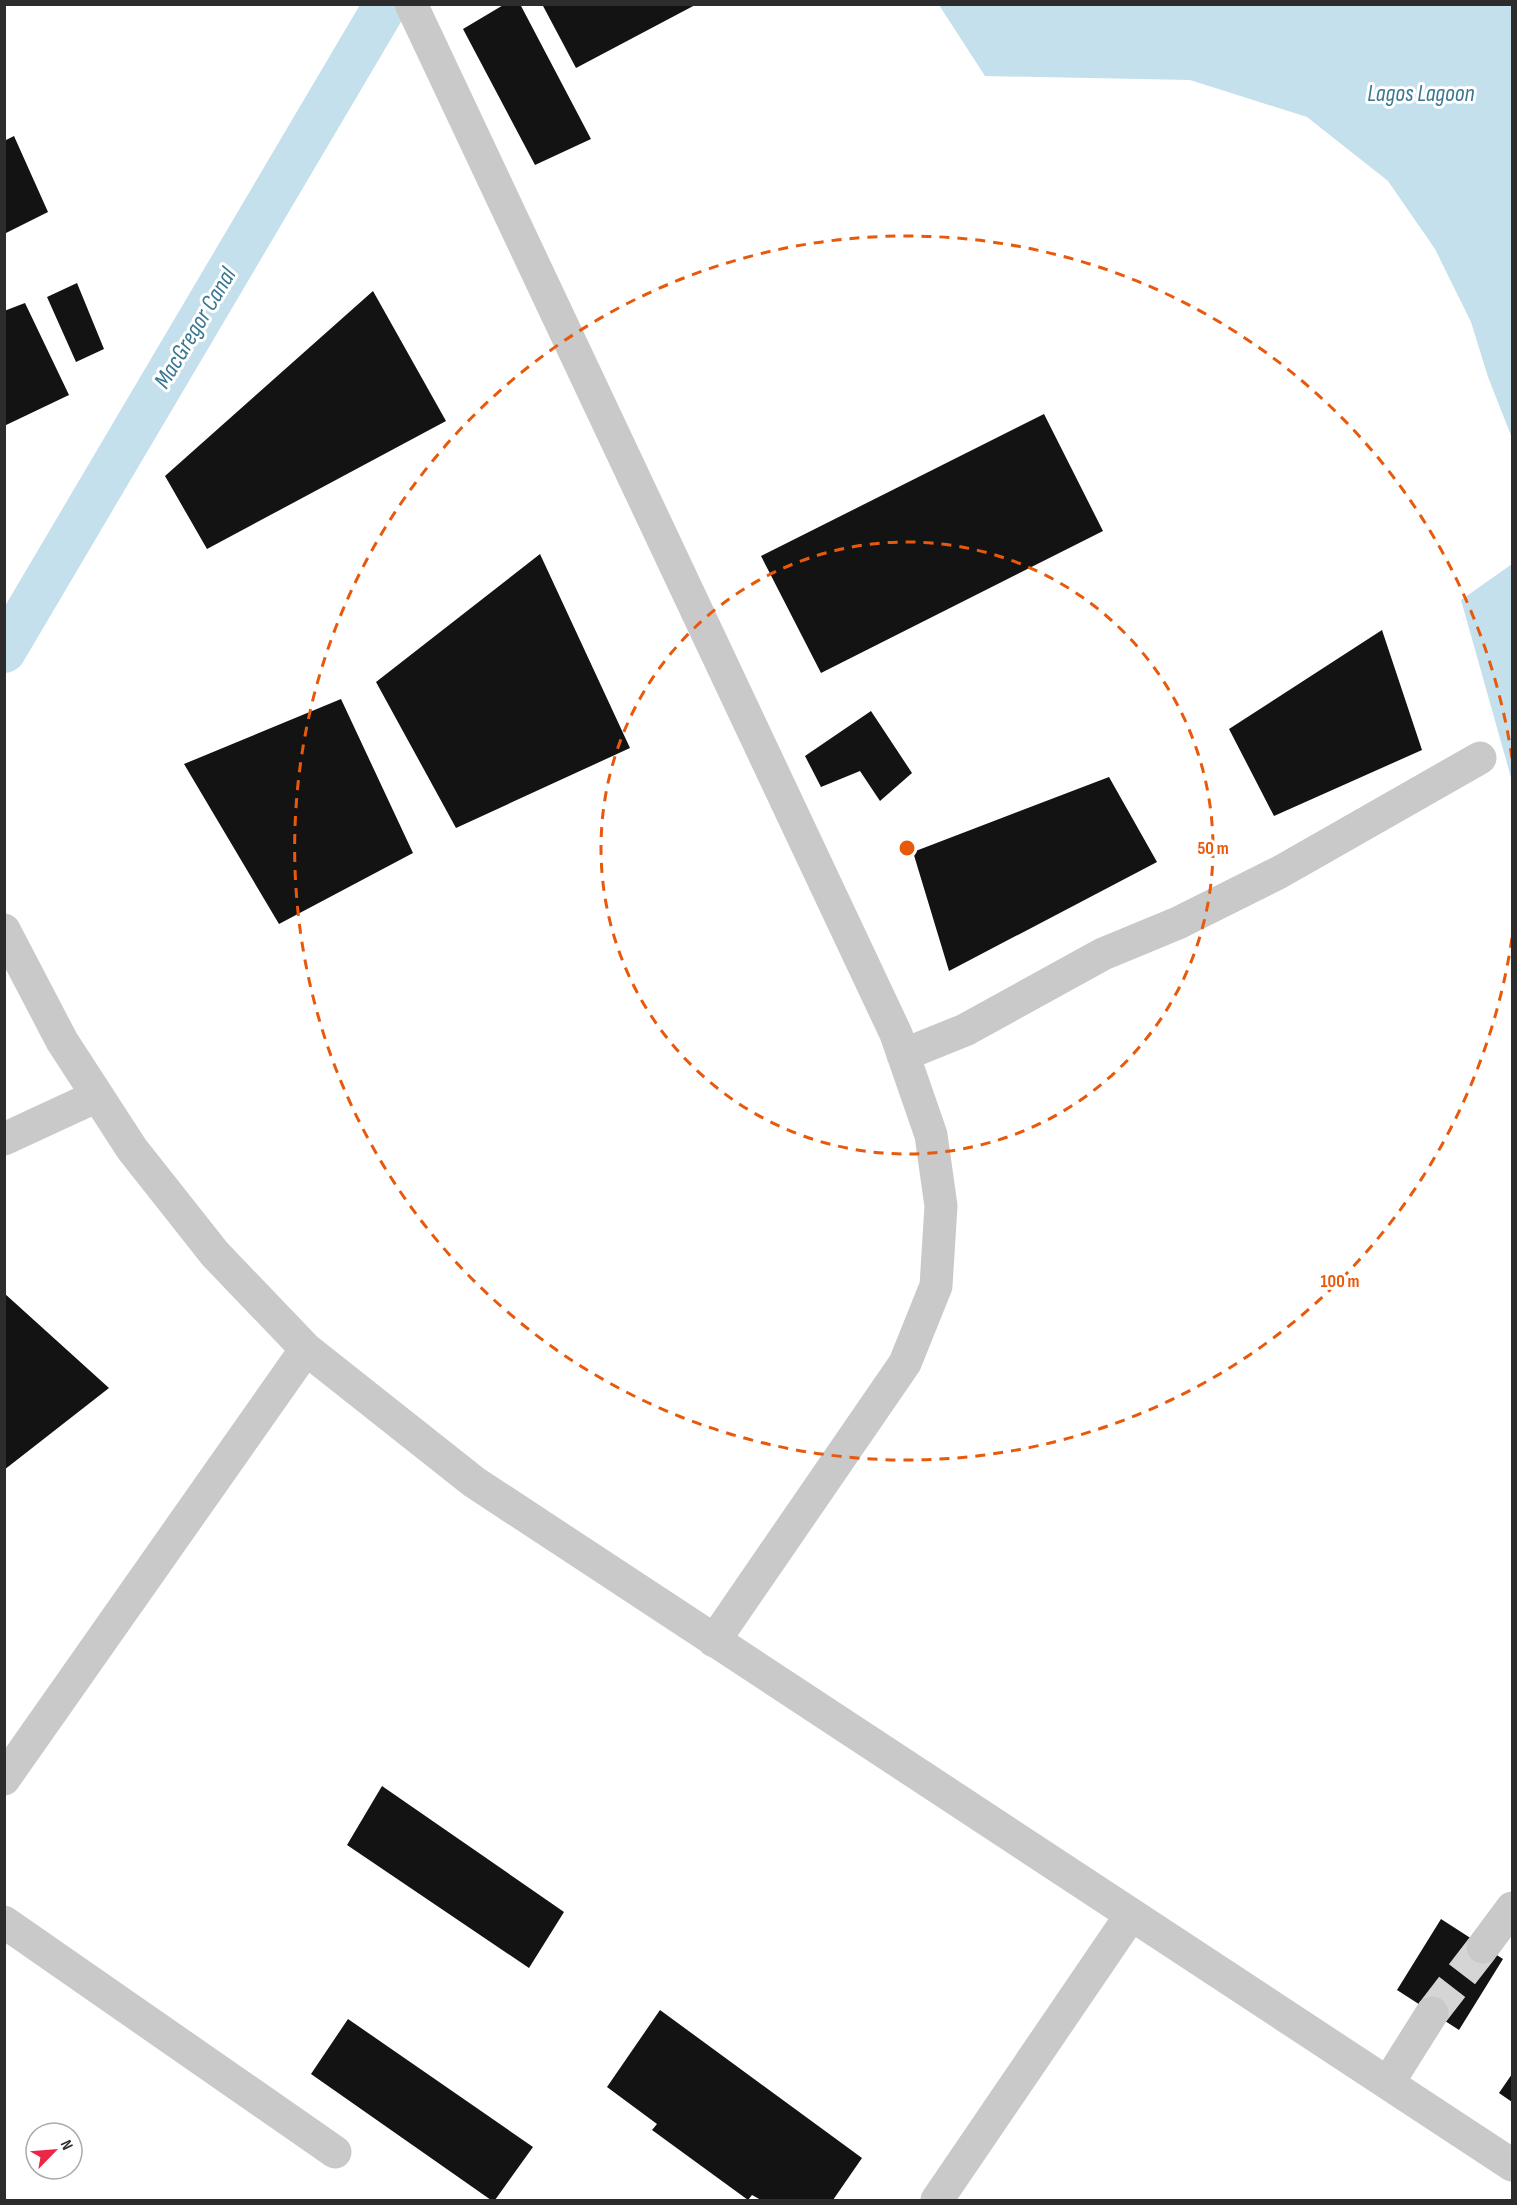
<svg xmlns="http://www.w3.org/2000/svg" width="1517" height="2205" viewBox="0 0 1517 2205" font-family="'Sofia Sans Condensed',sans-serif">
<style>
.water{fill:#c4e0ec}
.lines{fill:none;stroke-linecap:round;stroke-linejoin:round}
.canal{stroke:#c4e0ec;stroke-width:44}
.building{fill:#131313}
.minor-tunnel{stroke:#d5d5d5;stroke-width:33;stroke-dasharray:33 16;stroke-linecap:butt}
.minor{stroke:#c9c9c9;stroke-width:33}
.ring{fill:none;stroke:#e8590c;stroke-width:3;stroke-dasharray:10 8}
.labels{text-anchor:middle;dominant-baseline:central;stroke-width:6;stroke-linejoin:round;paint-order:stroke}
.water-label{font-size:24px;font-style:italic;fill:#387691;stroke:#fff}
.centre{fill:#e8590c;stroke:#fff;stroke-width:3}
.ring-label{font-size:18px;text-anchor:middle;font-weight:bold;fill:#e8590c;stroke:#fff;stroke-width:6;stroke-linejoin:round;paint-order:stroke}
</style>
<rect width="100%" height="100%" fill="#fff"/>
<!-- water -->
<path class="water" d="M939,5H1512V438L1488,377L1471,322L1435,249L1388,181L1307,117L1190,80L985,76Z
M1512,564V781L1461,600Z"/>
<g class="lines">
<!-- canal -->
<path class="canal" d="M4,651L386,4"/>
</g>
<!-- building -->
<path class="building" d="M505,4H520L591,139L535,165L463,29Z
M542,4H697L576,68Z
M14,136L48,212L4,234V141Z
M77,283L104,349L76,362L47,297Z
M373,291L446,421L207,549L165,476Z
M25,303L69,395L4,426V311Z
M1044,414L1103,531L821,673L761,556Z
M540,554L630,748L456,828L376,682Z
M1382,630L1422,750L1274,816L1229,729Z
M341,699L413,853L279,924L184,764Z
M871,711L912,773L880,801L860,771L821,787L805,756Z
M1109,777L1157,862L949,971L913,852Z
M4,1293L109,1388L4,1470Z
M382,1786L564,1912L529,1968L347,1845Z
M1441,1919L1503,1959L1459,2030L1397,1990Z
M660,2010L862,2158L833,2200H761L752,2195L748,2200L652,2130L657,2124L607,2087Z
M348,2019L533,2147L495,2200H491L311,2074Z
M1512,2074V2102L1499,2093Z"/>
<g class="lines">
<!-- minor-tunnel -->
<path class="minor-tunnel" d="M1432,2013L1483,1947"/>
<!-- minor -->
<path class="minor" d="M411,4L896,1034L931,1135L941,1206L936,1286L905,1363L714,1641
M4,930L62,1041L132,1149L215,1254L306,1349L474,1482L1512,2165
M903,1055L965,1030L1103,954L1178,923L1280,872L1480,758
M4,1139L97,1096
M4,1779L306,1349
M4,1922L335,2152
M1483,1947L1512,1908
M1388,2083L1432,2013
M937,2200L1131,1915"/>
</g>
<!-- distance rings -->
<g class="ring">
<circle cx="907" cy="848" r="306"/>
<path d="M1512 938A612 612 0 1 1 1512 758"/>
</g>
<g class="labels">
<!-- water labels -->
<g class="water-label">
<text x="1421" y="93">Lagos Lagoon</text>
<text transform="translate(195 328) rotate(-59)">MacGregor Canal</text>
</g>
</g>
<circle cx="907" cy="848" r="9" class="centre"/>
<g class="ring-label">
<text x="1213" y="854">50 m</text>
<text x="1340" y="1287">100 m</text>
</g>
<!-- border -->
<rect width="1517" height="2205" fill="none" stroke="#2c2c2c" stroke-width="12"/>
<!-- north arrow -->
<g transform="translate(54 2151) rotate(65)"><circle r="28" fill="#ffffff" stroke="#ababab" stroke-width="1.5"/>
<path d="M0-4.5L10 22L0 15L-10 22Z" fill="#ec2645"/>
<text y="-9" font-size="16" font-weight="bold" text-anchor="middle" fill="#2c2c2c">N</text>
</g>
</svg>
